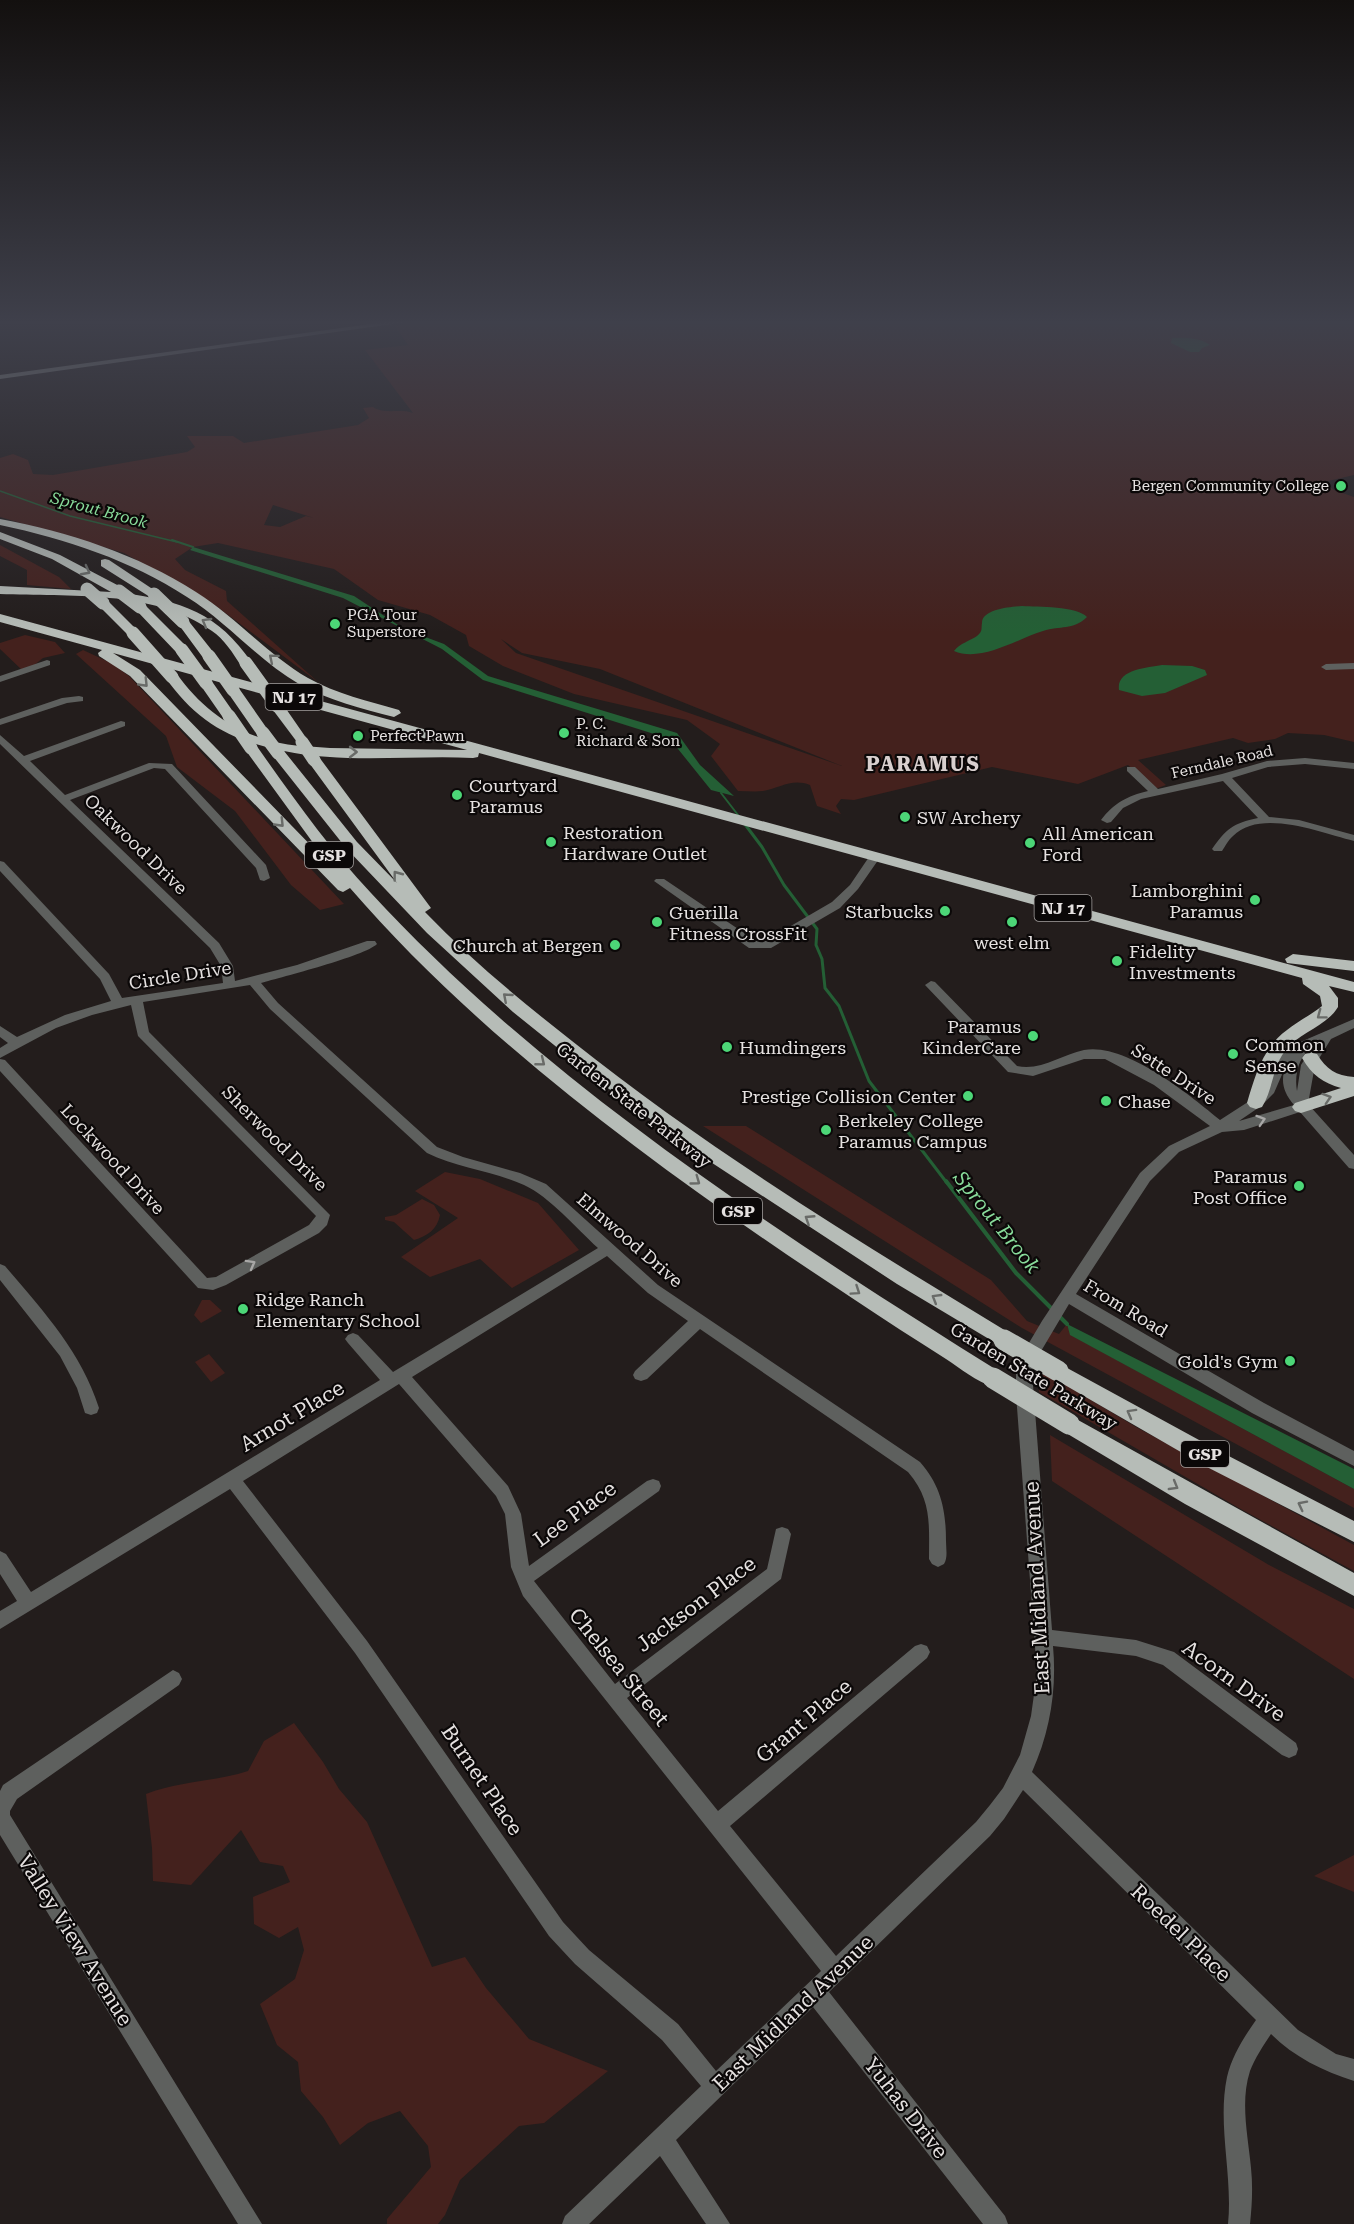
<svg xmlns="http://www.w3.org/2000/svg" width="1354" height="2224" viewBox="0 0 1354 2224" font-family="'Roboto Serif',serif">
<style>
.green{fill:#44211d;fill-rule:evenodd}
.water{fill:#245f35}
.lines{fill:none;stroke-linecap:round;stroke-linejoin:round}
.stream-far3{stroke:#245f35;stroke-width:1.5}
.stream-far2{stroke:#245f35;stroke-width:2}
.stream-far1{stroke:#245f35;stroke-width:3}
.stream{stroke:#245f35;stroke-width:4}
.minor{fill:#5e605e;fill-rule:evenodd}
.major{fill:#9da29e;fill-rule:evenodd}
.highway{fill:#b6bcb7;fill-rule:evenodd}
.highway-bridge-far1{stroke:#b6bcb7;stroke-width:13}
.highway-bridge{stroke:#b6bcb7;stroke-width:21}
.oneway{stroke:#696b68}
.oneway2{stroke:#a8a7a6}
.poi-dot{fill:#4cd677;stroke:#0b0808;stroke-width:2}
.labels{text-anchor:middle;dominant-baseline:central;stroke-width:4.5;stroke-linejoin:round;paint-order:stroke}
.far-poi-label{font-size:15px;fill:#e5e1e0;stroke:#0b0808;text-anchor:start}
.far-street-label{font-size:15px;fill:#e5e1e0;stroke:#0b0808}
.far-water-label{font-size:16px;font-style:italic;fill:#88db9a;stroke:#0b0808}
.shield{fill:#0b0808;stroke:#a4a09f;stroke-width:1.5}
.shield-label{font-size:16px;font-weight:bold;fill:#e5e1e0}
.poi-label{font-size:18px;fill:#e5e1e0;stroke:#0b0808;text-anchor:start}
.street-label{font-size:18px;fill:#e5e1e0;stroke:#0b0808}
.far-district-label{font-size:20px;font-weight:bold;letter-spacing:1.5px;fill:#d8cfce;stroke:#0b0808}
.water-label{font-size:20px;font-style:italic;fill:#88db9a;stroke:#0b0808}
.near-street-label{font-size:21px;fill:#e5e1e0;stroke:#0b0808}
</style>
<rect width="100%" height="100%" fill="#231d1c"/>
<!-- green -->
<path class="green" d="M432,320H1354V475L1324,482L1334,490L1354,497V742L1324,735L1288,733L1275,739L1248,743L1233,738L1138,760L1166,785L1155,789L1128,765L1078,784L992,767L854,800L841,799L836,806L841,814L817,806L810,785C792,778 780,788 763,791C755,792 746,791 738,791L711,756L720,744L687,720L574,694L503,666L469,646L466,635L430,615L378,600L334,569L218,543L193,547L175,559L185,570L226,591L227,601L318,682L212,603L124,553L0,517V458L13,454L28,460L33,474L53,475L187,452L195,447L187,436H233L244,443L358,425L369,418L363,408L373,407C385,415 400,408 413,413L365,350L408,345L395,326ZM273,505L314,518L306,516L280,527L264,525ZM501,639L522,653L600,669L842,766L516,653Z
M0,545L59,577L71,589L27,585V570L0,556Z
M25,635L55,642L65,653L43,658L33,666L22,670L0,649V643Z
M83,650L111,663L129,676L344,904L320,910L291,885L235,811L177,767L166,736L76,654Z
M703,1126H746L991,1280L1027,1321L1059,1334L1067,1324L1071,1335L1354,1489V1508L1022,1328Z
M445,1172L480,1179L538,1203L579,1250L512,1288L480,1259L430,1277L401,1257L458,1218L415,1191Z
M422,1199L434,1205L440,1215C437,1230 427,1236 414,1240L394,1222L385,1220V1217L396,1215Z
M202,1300H210L222,1311L201,1323L194,1315Z
M209,1354L225,1373L211,1382L195,1362Z
M1044,1372L1136,1427L1354,1545V1571L1239,1508L1039,1392L1038,1383Z
M1050,1435L1269,1565L1354,1609V1679L1052,1481Z
M294,1723L323,1762L339,1789L367,1822L432,1967L465,1957L486,1988L529,2039L608,2071L544,2123L519,2126L460,2180L445,2215L438,2224H387V2219L431,2167L428,2146L400,2111L368,2123L340,2145L323,2117L301,2091L298,2062L277,2045L260,2004L295,1979L304,1950L298,1927L279,1938L254,1924L253,1897L290,1882L283,1866L260,1862L241,1830L191,1885L153,1881L152,1848L146,1794C179,1781 214,1782 248,1771L264,1741Z
M1354,1855V1892L1314,1876Z"/>
<!-- water -->
<path class="water" d="M1172,338C1184,337 1201,338 1210,345L1202,348L1199,352H1190L1171,343Z
M193,547L354,596L404,629L444,644L488,676L677,733L700,765L734,796L711,790L670,739L483,680L442,649L343,598L190,550Z
M1022,606C1038,607 1077,606 1087,617C1072,631 1061,625 1043,631C1019,638 981,663 954,651C960,643 970,641 977,636C983,631 981,629 982,623C982,609 1011,607 1022,606Z
M1162,665L1192,666L1205,670L1207,675L1165,693L1142,696L1119,690C1116,669 1147,668 1162,665Z
M1067,1324L1354,1469V1489L1070,1335Z"/>
<g class="lines">
<!-- stream-far3 -->
<path class="stream-far3" d="M0,491L70,516L177,542"/>
<!-- stream-far2 -->
<path class="stream-far2" d="M172,540L193,547
M721,793L738,815"/>
<!-- stream-far1 -->
<path class="stream-far1" d="M744,823L762,847L784,885L817,929L816,945L822,959L825,988L839,1006L869,1081L947,1183"/>
<!-- stream -->
<path class="stream" d="M946,1181L1016,1273L1053,1310
M1060,1317L1067,1324"/>
<!-- minor -->
<path class="minor" d="M47,660L50,661V665L0,682V676Z
M1354,663V669L1326,670L1321,667L1326,664Z
M79,696L83,697V701L67,703L0,725V719L62,698Z
M121,721L125,722V726L30,761L65,795L149,763L172,764L266,865L270,878L264,881L260,880L256,868L165,769L154,768L70,800L219,943L233,966L235,981L297,965L367,941H375L377,944C365,956 282,977 261,983L278,1003L437,1147L463,1157L520,1173L546,1184L658,1285L920,1462C941,1486 946,1510 946,1541C946,1549 948,1557 944,1564L938,1567L932,1564L929,1559C929,1524 932,1500 908,1472L700,1329L647,1379L641,1381L635,1379L633,1375L635,1371L688,1321L648,1293L607,1256L412,1377L508,1486L521,1514L529,1566L647,1481L653,1479L659,1481L661,1486L659,1491L534,1581L615,1684L767,1569L776,1529L782,1527L788,1529L791,1534L781,1579L627,1698L718,1811L915,1646L921,1644L927,1646L930,1652L927,1658L730,1826L836,1956L976,1822L990,1805L1003,1788L1020,1755L1031,1716L1037,1673L1016,1394V1372L1020,1358L1042,1321L1140,1173L1169,1146L1210,1126L1154,1085L1105,1059H1084L1033,1076L1008,1072L925,985L931,981L935,982L1017,1066C1041,1071 1061,1055 1084,1050C1125,1042 1190,1095 1220,1120L1251,1100L1263,1088L1272,1063L1284,1049L1354,1019V1028L1331,1039L1315,1065L1308,1104L1354,1155V1169L1349,1168L1300,1112L1244,1130L1222,1132L1179,1152L1150,1181L1076,1294L1264,1403L1354,1451V1466L1252,1413L1069,1304L1034,1363L1032,1372L1052,1630L1136,1640L1174,1652L1296,1743L1298,1749L1296,1755L1289,1758L1282,1755L1163,1665L1136,1656L1053,1646C1057,1690 1050,1732 1032,1772L1298,2030L1336,2054L1354,2059V2081C1323,2071 1294,2057 1271,2034C1263,2046 1255,2058 1250,2071C1240,2102 1248,2136 1251,2168C1253,2187 1252,2205 1250,2224H1228C1233,2175 1217,2125 1227,2077C1232,2056 1244,2037 1256,2020L1023,1790L1004,1819L990,1836L829,1992L1005,2216L1008,2224H983L813,2007L676,2140L730,2224H706L660,2156L589,2224H562L565,2216L701,2086L662,2040L575,1964L549,1936L355,1653L230,1489L0,1629V1611L17,1601L0,1574V1551L6,1554L31,1592L380,1380L348,1343L345,1339L348,1335L353,1333L358,1335L393,1372L598,1248C576,1228 550,1197 524,1185C493,1171 458,1168 427,1153L270,1009L250,985L143,1002L149,1032L330,1215L327,1225L319,1233L226,1285L213,1290L198,1288L0,1071V1059L5,1060L207,1278L216,1277L309,1225L316,1216L138,1036L131,1005L92,1015L56,1028L0,1058V1048L8,1043L0,1037V1026L17,1037L65,1015L111,1001L100,979L0,871V861L4,862L109,974L122,998L223,983L221,966L210,948L0,744V735L24,756ZM1313,1046L1301,1065L1297,1091C1294,1075 1299,1055 1313,1046ZM1287,1063C1280,1079 1282,1091 1294,1105L1239,1121L1261,1106L1274,1093ZM399,1384L496,1496L505,1514L511,1567L523,1596L821,1971L716,2071L678,2024L589,1950L563,1922L367,1641L243,1481Z
M1305,758L1354,763V769L1305,764L1268,767L1232,778L1269,817L1299,820L1354,835V841C1321,833 1261,808 1233,836C1228,840 1225,847 1222,851H1214L1212,849C1226,829 1233,823 1258,818L1223,781L1141,799L1123,808L1111,822L1107,823L1101,820C1114,803 1127,796 1148,791L1127,771V767H1135L1158,789L1222,774L1267,761Z
M875,853L881,856L858,889L840,908L771,948H749L654,881L656,879H664L756,941H765L832,902L850,885L871,854Z
M0,1264L5,1266C43,1311 81,1351 99,1408L97,1413L91,1415L85,1413L77,1388L60,1356L0,1280Z
M173,1670L179,1673L182,1679L179,1685L17,1799L10,1811V1815L262,2224H238L0,1835V1791L3,1785Z"/>
<!-- major -->
<path class="major" d="M399,320H421L0,379V375Z"/>
<!-- highway -->
<path class="highway" d="M0,519C69,532 137,554 196,592C236,617 267,654 308,678C336,694 369,701 399,710L401,713L394,717C363,709 327,700 299,684C258,660 227,622 187,597C130,560 66,539 0,525Z
M0,532L60,555L123,588V593C182,601 218,613 252,663L246,667L241,666C233,653 224,639 212,631C153,589 69,597 0,594V586L111,592L52,559L0,539Z
M105,559L109,560L160,594L158,597H150L101,566V560Z
M103,599L107,600L137,630L139,633L137,636H129L99,606L97,603Z
M140,603L144,604L187,647L188,650L187,653H177L136,610L134,607Z
M0,614L1354,982V992L1329,986L1338,998V1007C1326,1027 1299,1032 1285,1051C1272,1068 1273,1090 1262,1107L1256,1109L1250,1107L1247,1103C1255,1076 1263,1047 1287,1030C1298,1021 1311,1015 1322,1006L1320,996L1303,984L1302,978L479,753L478,757L473,758C411,755 345,764 284,751L357,842L397,883L307,760L309,757H319L431,908L425,912C470,959 521,1001 572,1041C710,1151 861,1243 1011,1334L1014,1340L1011,1346L1004,1348L897,1284L700,1155L605,1086L513,1012L427,933L346,848L273,756L271,753L276,749C226,739 194,718 165,677L167,674H177C207,716 247,741 300,746L270,706L277,702L282,703L309,742L303,746L330,748L467,750L113,653L140,670L327,862L244,748L246,745H256C292,796 328,847 371,893C546,1083 782,1236 1000,1372L1004,1378L1000,1384L993,1387C976,1381 961,1369 946,1359C916,1340 885,1320 855,1300C679,1184 488,1048 350,888L343,892L338,890L130,676L99,656L98,653L102,650L0,622Z
M183,618L187,619L214,653L215,656L214,659H204L179,625L177,622Z
M206,679L211,680L234,713L236,716L234,719H224L199,683Z
M233,686L238,687L268,730L270,733L268,736H258L226,690Z
M1293,954L1354,961V971L1287,963L1285,959Z
M1311,1052L1317,1054C1326,1069 1336,1076 1354,1077V1096L1301,1113L1295,1111L1292,1107L1295,1103L1341,1088C1323,1083 1312,1075 1302,1058L1305,1054Z
M1058,1363L1221,1452L1354,1521V1542L1205,1466L1051,1377L1048,1371L1051,1365Z
M1069,1415L1354,1573V1596L1185,1504L1061,1430L1058,1424L1061,1418Z"/>
<!-- highway-bridge-far1 -->
<path class="highway-bridge-far1" d="M87,589L103,603
M119,591L140,607
M154,594L183,622
M133,633L172,677
M182,650L206,683
M209,656L233,690
M246,663L277,706
M229,716L251,748
M263,733L278,753
M302,742L314,760"/>
<!-- highway-bridge -->
<path class="highway-bridge" d="M1004,1340L1058,1371
M993,1378L1069,1424"/>
</g>
<!-- one-way arrows -->
<defs><path id="oneway-chevron" d="M-2-3.5L2.5 0L-2 3.5" fill="none" stroke-width="1.6" stroke-linecap="round" stroke-linejoin="round" transform="scale(1.5)"/></defs>
<g class="oneway">
<use href="#oneway-chevron" transform="translate(86 571) rotate(28)"/>
<use href="#oneway-chevron" transform="translate(206 622) rotate(-150)"/>
<use href="#oneway-chevron" transform="translate(273 658) rotate(-140)"/>
<use href="#oneway-chevron" transform="translate(144 683) rotate(46)"/>
<use href="#oneway-chevron" transform="translate(353 752)"/>
<use href="#oneway-chevron" transform="translate(280 823) rotate(46)"/>
<use href="#oneway-chevron" transform="translate(397 875) rotate(-127)"/>
<use href="#oneway-chevron" transform="translate(507 997) rotate(-139)"/>
<use href="#oneway-chevron" transform="translate(1321 1015) rotate(143)"/>
<use href="#oneway-chevron" transform="translate(541 1062) rotate(39)"/>
<use href="#oneway-chevron" transform="translate(1327 1098) rotate(-18)"/>
<use href="#oneway-chevron" transform="translate(696 1181) rotate(36)"/>
<use href="#oneway-chevron" transform="translate(809 1219) rotate(-147)"/>
<use href="#oneway-chevron" transform="translate(856 1291) rotate(34)"/>
<use href="#oneway-chevron" transform="translate(936 1298) rotate(-149)"/>
<use href="#oneway-chevron" transform="translate(1131 1413) rotate(-151)"/>
<use href="#oneway-chevron" transform="translate(1174 1486) rotate(30)"/>
<use href="#oneway-chevron" transform="translate(1302 1505) rotate(-153)"/>
</g>
<g class="oneway2">
<use href="#oneway-chevron" transform="translate(1261 1120) rotate(-18)"/>
<use href="#oneway-chevron" transform="translate(251 1264) rotate(-29)"/>
</g>
<!-- sky -->
<linearGradient id="sky" x2="0" y2="1"><stop stop-color="#13100f"/><stop offset="0.51" stop-color="#3f404b"/><stop offset="1" stop-color="#3f404b" stop-opacity="0"/></linearGradient>
<rect width="1354" height="632" fill="url(#sky)"/>
<!-- markers -->
<g class="poi-dot">
<circle cx="1341" cy="486" r="6"/>
<circle cx="335" cy="624" r="6"/>
<circle cx="564" cy="733" r="6"/>
<circle cx="358" cy="736" r="6"/>
<circle cx="457" cy="795" r="6"/>
<circle cx="905" cy="817" r="6"/>
<circle cx="551" cy="842" r="6"/>
<circle cx="1030" cy="843" r="6"/>
<circle cx="1255" cy="900" r="6"/>
<circle cx="945" cy="911" r="6"/>
<circle cx="657" cy="922" r="6"/>
<circle cx="1012" cy="922" r="6"/>
<circle cx="615" cy="945" r="6"/>
<circle cx="1117" cy="961" r="6"/>
<circle cx="1033" cy="1036" r="6"/>
<circle cx="727" cy="1047" r="6"/>
<circle cx="1233" cy="1054" r="6"/>
<circle cx="968" cy="1096" r="6"/>
<circle cx="1106" cy="1101" r="6"/>
<circle cx="826" cy="1130" r="6"/>
<circle cx="1299" cy="1186" r="6"/>
<circle cx="243" cy="1309" r="6"/>
<circle cx="1290" cy="1361" r="6"/>
</g>
<g class="labels">
<!-- far-poi labels -->
<g class="far-poi-label">
<text x="1329" y="486" text-anchor="end">Bergen Community College</text>
<text x="347" y="615">PGA Tour<tspan x="347" dy="17">Superstore</tspan></text>
<text x="576" y="724">P. C.<tspan x="576" dy="17">Richard &amp; Son</tspan></text>
<text x="370" y="736">Perfect Pawn</text>
</g>
<!-- far-street labels -->
<g class="far-street-label">
<text transform="translate(1222 762) rotate(-13)">Ferndale Road</text>
</g>
<!-- far-water labels -->
<g class="far-water-label">
<text transform="translate(99 510) rotate(15)">Sprout Brook</text>
</g>
<!-- shield labels -->
<g class="shield">
<rect x="265.5" y="684" width="57" height="26" rx="4.5"/>
<rect x="305" y="842" width="48" height="26" rx="4.5"/>
<rect x="1034.5" y="895" width="57" height="26" rx="4.5"/>
<rect x="714" y="1198" width="48" height="26" rx="4.5"/>
<rect x="1181" y="1441" width="48" height="26" rx="4.5"/>
</g>
<g class="shield-label">
<text x="294" y="697">NJ 17</text>
<text x="329" y="855">GSP</text>
<text x="1063" y="908">NJ 17</text>
<text x="738" y="1211">GSP</text>
<text x="1205" y="1454">GSP</text>
</g>
<!-- poi labels -->
<g class="poi-label">
<text x="469" y="785">Courtyard<tspan x="469" dy="21">Paramus</tspan></text>
<text x="917" y="817">SW Archery</text>
<text x="563" y="832">Restoration<tspan x="563" dy="21">Hardware Outlet</tspan></text>
<text x="1042" y="833">All American<tspan x="1042" dy="21">Ford</tspan></text>
<text x="1243" y="890" text-anchor="end">Lamborghini<tspan x="1243" dy="21">Paramus</tspan></text>
<text x="933" y="911" text-anchor="end">Starbucks</text>
<text x="669" y="912">Guerilla<tspan x="669" dy="21">Fitness CrossFit</tspan></text>
<text x="1012" y="942" text-anchor="middle">west elm</text>
<text x="603" y="945" text-anchor="end">Church at Bergen</text>
<text x="1129" y="951">Fidelity<tspan x="1129" dy="21">Investments</tspan></text>
<text x="1021" y="1026" text-anchor="end">Paramus<tspan x="1021" dy="21">KinderCare</tspan></text>
<text x="1245" y="1044">Common<tspan x="1245" dy="21">Sense</tspan></text>
<text x="739" y="1047">Humdingers</text>
<text x="956" y="1096" text-anchor="end">Prestige Collision Center</text>
<text x="1118" y="1101">Chase</text>
<text x="838" y="1120">Berkeley College<tspan x="838" dy="21">Paramus Campus</tspan></text>
<text x="1287" y="1176" text-anchor="end">Paramus<tspan x="1287" dy="21">Post Office</tspan></text>
<text x="255" y="1299">Ridge Ranch<tspan x="255" dy="21">Elementary School</tspan></text>
<text x="1278" y="1361" text-anchor="end">Gold's Gym</text>
</g>
<!-- street labels -->
<g class="street-label">
<text transform="translate(136 844) rotate(44)">Oakwood Drive</text>
<text transform="translate(180 975) rotate(-9)">Circle Drive</text>
<text transform="translate(1174 1074) rotate(33)">Sette Drive</text>
<text transform="translate(634 1105) rotate(38)">Garden State Parkway</text>
<text transform="translate(275 1138) rotate(45)">Sherwood Drive</text>
<text transform="translate(113 1159) rotate(47)">Lockwood Drive</text>
<text transform="translate(630 1240) rotate(41)">Elmwood Drive</text>
<text transform="translate(1126 1308) rotate(31)">From Road</text>
<text transform="translate(1034 1376) rotate(31)">Garden State Parkway</text>
</g>
<!-- far-district labels -->
<g class="far-district-label">
<text x="923" y="764">PARAMUS</text>
</g>
<!-- water labels -->
<g class="water-label">
<text transform="translate(997 1222) rotate(51)">Sprout Brook</text>
</g>
<!-- near-street labels -->
<g class="near-street-label">
<text transform="translate(292 1416) rotate(-31)">Arnot Place</text>
<text transform="translate(575 1514) rotate(-36)">Lee Place</text>
<text transform="translate(1037 1588) rotate(-93)">East Midland Avenue</text>
<text transform="translate(696 1604) rotate(-37)">Jackson Place</text>
<text transform="translate(619 1667) rotate(51)">Chelsea Street</text>
<text transform="translate(1234 1681) rotate(36)">Acorn Drive</text>
<text transform="translate(804 1721) rotate(-40)">Grant Place</text>
<text transform="translate(482 1780) rotate(56)">Burnet Place</text>
<text transform="translate(1181 1933) rotate(44)">Roedel Place</text>
<text transform="translate(75 1940) rotate(58)">Valley View Avenue</text>
<text transform="translate(793 2013) rotate(-44)">East Midland Avenue</text>
<text transform="translate(906 2108) rotate(52)">Yuhas Drive</text>
</g>
</g>
</svg>
